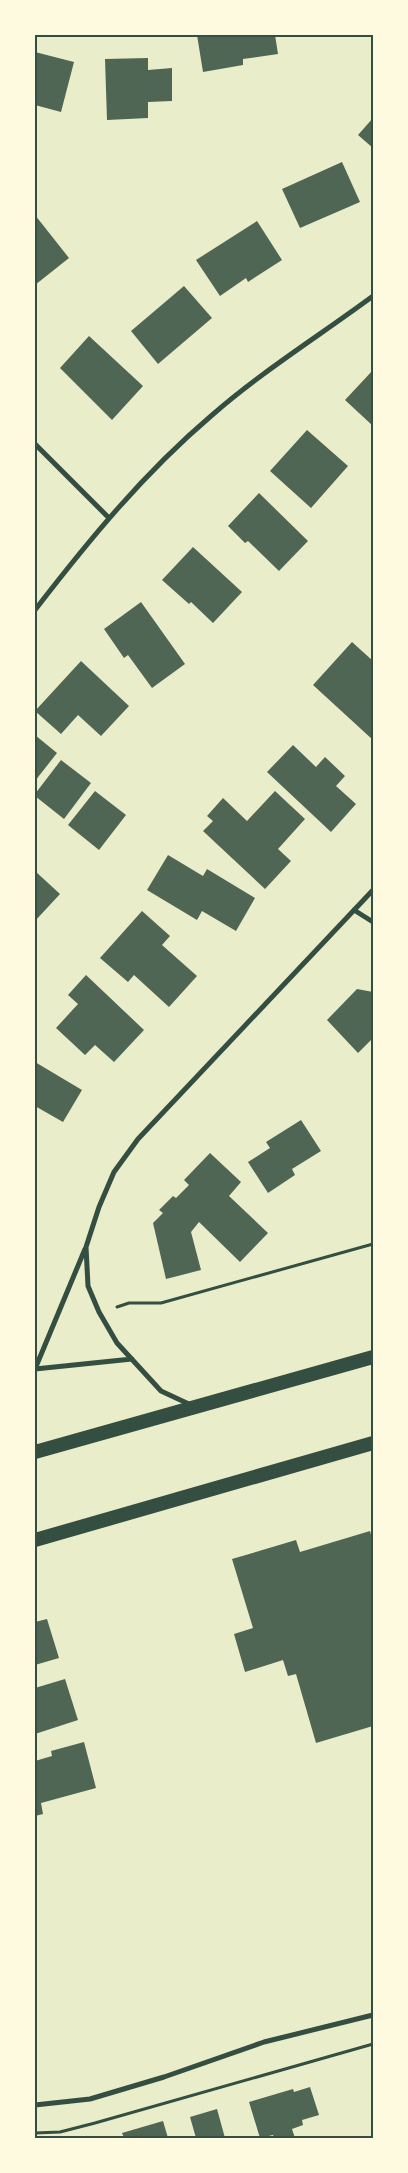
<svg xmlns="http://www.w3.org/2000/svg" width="408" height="2173" viewBox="0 0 408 2173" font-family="'Archivo Narrow',sans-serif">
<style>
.building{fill:#4f6655}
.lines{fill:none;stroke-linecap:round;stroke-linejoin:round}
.path{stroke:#344e41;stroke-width:3}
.minor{stroke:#344e41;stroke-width:5}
.trunk{stroke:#344e41;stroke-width:14}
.neatline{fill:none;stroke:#344e41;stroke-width:2}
</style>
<rect width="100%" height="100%" fill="#e9edc9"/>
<!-- building -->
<path class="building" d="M197,35H275L278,54L243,59V65L203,72Z
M35,52L74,62L61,112L35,105Z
M148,58V70L172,68V101L148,102V118L107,120L105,59Z
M373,118V148L358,135Z
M342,162L360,202L300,228L282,189Z
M35,215L69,258L35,285Z
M257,221L282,260L248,282L246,278L220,296L196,260Z
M184,286L212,318L158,364L131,331Z
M89,336L143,386L112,420L60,368Z
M373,370V426L345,400Z
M307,430L348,466L311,508L270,471Z
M259,493L308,541L279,571L248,541L245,543L228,526Z
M193,547L242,592L213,623L191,602L189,604L162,580Z
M141,602L185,664L152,688L128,655L124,658L104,629Z
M352,642L373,661V740L313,685Z
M81,661L129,706L101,736L78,715L61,734L35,711Z
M35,735L57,753L35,781Z
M293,745L316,767L325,757L345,776L336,786L356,804L331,832L267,772Z
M61,760L91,783L64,819L35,796V794Z
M95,791L126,815L99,850L68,825Z
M275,791L305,819L278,849L291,861L265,889L203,831L213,821L207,816L223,798L247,821Z
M168,855L203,876L207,869L255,898L236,931L202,911L197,920L147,890Z
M35,871L60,894L35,921Z
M142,911L170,936L162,945L197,976L169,1007L134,975L128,982L100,958Z
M86,975L144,1030L114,1062L95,1045L85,1055L56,1028L78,1004L68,995Z
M357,989L373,992V1038L358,1053L327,1020Z
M35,1062L82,1090L63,1122L35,1106Z
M301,1120L321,1151L292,1169L295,1175L268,1193L248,1162L270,1148L266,1142Z
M210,1153L241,1182L229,1196L268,1233L240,1262L199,1222L191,1232L201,1270L166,1279L153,1223L163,1213L159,1210L173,1196L176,1198L189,1185L184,1180Z
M370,1531L373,1542V1726L316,1743L296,1674L288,1676L283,1660L245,1672L234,1634L253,1628L232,1559L296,1540L300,1552Z
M47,1619L59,1658L35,1665V1622Z
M65,1679L78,1720L35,1734V1688Z
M84,1742L96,1788L41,1803L43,1814L35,1816V1761L52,1756L51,1751Z
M310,2087L319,2115L302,2120L303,2125L292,2129L295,2138H274L273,2135L260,2138L249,2102L293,2089L294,2092Z
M217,2109L225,2138H196L190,2117Z
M163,2121L168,2138H124L122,2133Z"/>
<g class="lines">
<!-- path -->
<path class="path" d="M117,1307L129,1303H161L373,1244
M35,2133L60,2132L95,2123L373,2044"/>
<!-- minor -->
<path class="minor" d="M35,444L109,518
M35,610C89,540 144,473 211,416C261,372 319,336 373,296
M354,910L373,922
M35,1369L85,1249
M35,1369L132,1359
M191,1405L161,1391L117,1343L99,1312L88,1286L86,1247L99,1207L114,1172L138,1139L373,890
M35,2105L90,2099L164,2077L264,2042L373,2015"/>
<!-- trunk -->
<path class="trunk" d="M35,1452L373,1357
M35,1540L373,1443"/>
</g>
<!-- border -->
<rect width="408" height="2173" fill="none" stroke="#fefae0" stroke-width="72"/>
<rect x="36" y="36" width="336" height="2101" class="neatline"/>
</svg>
